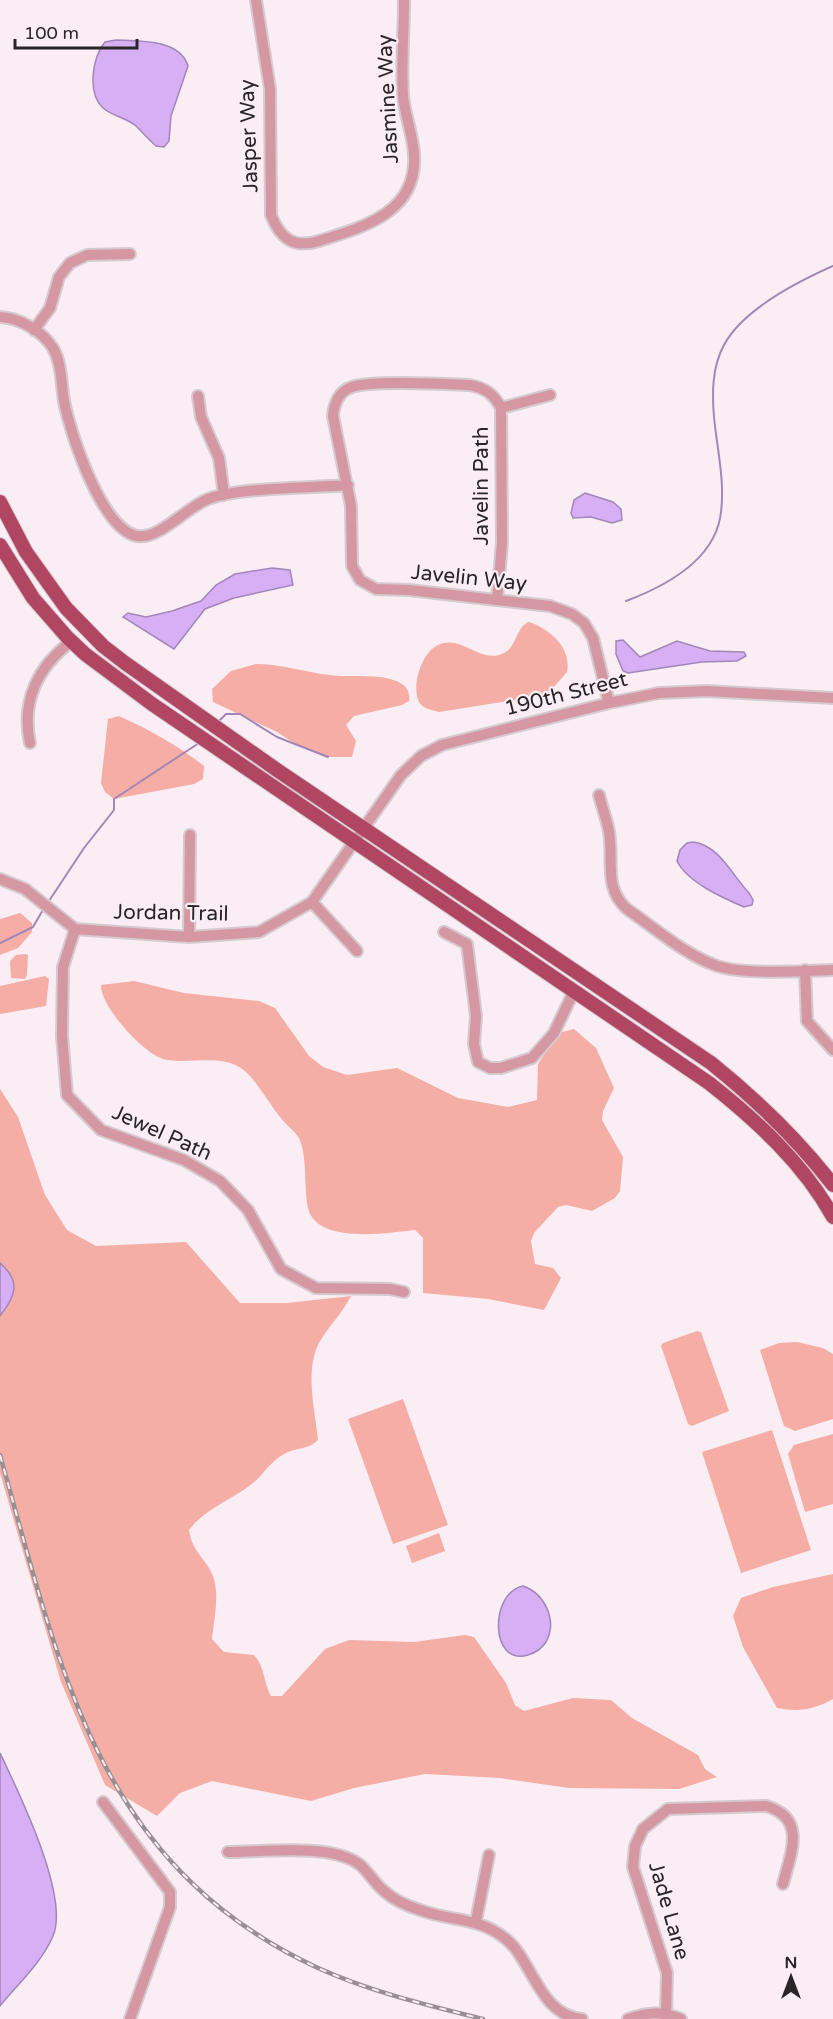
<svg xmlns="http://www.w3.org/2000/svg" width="833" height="2019" viewBox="0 0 833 2019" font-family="'Varela Round',sans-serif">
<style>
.green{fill:#f5ada5}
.forest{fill:#f4aea6}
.water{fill:#d6aff5;stroke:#a286b8;stroke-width:1.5}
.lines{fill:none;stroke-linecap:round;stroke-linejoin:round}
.stream{stroke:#a286b8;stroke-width:2}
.minor-casing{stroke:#d5cacf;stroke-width:14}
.major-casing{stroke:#d5cacf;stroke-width:16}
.minor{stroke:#d598a3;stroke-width:10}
.major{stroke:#b04662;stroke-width:14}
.rail-casing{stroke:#978f93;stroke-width:4.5}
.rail{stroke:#faeef4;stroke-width:2;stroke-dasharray:7;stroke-linecap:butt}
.labels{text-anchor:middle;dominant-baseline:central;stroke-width:4.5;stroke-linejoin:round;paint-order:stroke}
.street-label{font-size:21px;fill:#2a2628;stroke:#faeef4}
</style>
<rect width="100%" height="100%" fill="#faeef4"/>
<!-- green -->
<path class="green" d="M256,664C281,664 305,672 329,675C351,678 384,672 402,684C408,688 410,694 409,701L402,705L354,716L346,725L356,741L352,757H328L294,743L277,732L213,702L212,689L231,671Z
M119,716C148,729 179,746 204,766L203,779L194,784L114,799L105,792L101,783L108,719Z
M20,913L32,923V932L18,948L0,955V919Z
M25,954L28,955L27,975L25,979L11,978L10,961L16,955Z
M45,976L49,979L46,1006L0,1014V986Z
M697,1331L701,1332L729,1411L692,1426L688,1424L661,1346L663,1343Z
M797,1342L823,1348L833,1354V1419L795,1431L784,1426L760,1350L779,1343Z
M403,1399L448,1525L393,1544L348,1419Z
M772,1430L811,1550L741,1573L702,1452Z
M833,1434V1504L805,1512L788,1454L794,1445Z
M439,1533L445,1551L412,1563L406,1546Z
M833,1574V1699C813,1710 799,1712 777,1708L743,1647L733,1616L741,1598L773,1587Z"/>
<!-- forest -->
<path class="forest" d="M529,622C550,629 572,648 567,672L547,695L439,712C432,710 423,709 419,702C411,685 422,652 438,645C462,634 480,665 504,653C517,647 516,626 529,622Z
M134,981L184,993L259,1001L275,1008L309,1056L323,1067L347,1075L397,1068L458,1098L508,1107L537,1100L538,1064L558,1033L574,1029L596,1048L614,1088L603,1111L602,1120L623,1157L620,1191L615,1198L592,1211L566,1205L558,1207L534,1233L531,1241L535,1264L553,1268L561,1278L544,1310L488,1299L423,1293V1238L415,1230C387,1233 311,1246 307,1203C304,1182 307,1160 300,1140C298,1135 293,1131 288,1126C273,1111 264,1092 250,1076C227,1050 192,1066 163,1059C143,1053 100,1006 101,985Z
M0,1089L18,1117L45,1195L67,1230L96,1246L186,1242L240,1303H287L351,1296C343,1312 331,1324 322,1338C303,1366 315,1409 318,1440C308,1450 296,1447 284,1454C271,1461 264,1474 253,1483C232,1500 206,1508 189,1530C193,1554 206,1558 213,1576C220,1596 214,1618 212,1639L224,1652L254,1655C265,1667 263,1681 271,1696H282L325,1649L349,1640L414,1642L465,1635L474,1637L506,1683L515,1705L524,1711L573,1698L611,1700L632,1718L698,1755L705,1769L717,1777L679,1789L569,1788L500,1778L425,1774L354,1788L311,1801L212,1781L180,1793L157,1816L105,1785L61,1682L0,1473Z"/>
<!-- water -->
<path class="water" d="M116,40C139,41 180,39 188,66L171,116L169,141L164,147L156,146C149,140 143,133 136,126C127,118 112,116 103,108C87,93 92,58 105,42Z
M585,493L613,502L621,509L622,520L612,523L591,517L573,518L571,513L574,500Z
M272,568L290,570L293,585L234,598L205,609L174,649L123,617L128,613L146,617L172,611L201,601L216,585L235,574Z
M623,640L640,657L677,641L710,651L744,652L746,656L737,661L702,662L628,673L623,671L616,654V641Z
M693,842C719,845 732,875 749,893L753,900L752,905L744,907C723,898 687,882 677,861L680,850L687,843Z
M0,1263C21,1281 16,1296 0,1316Z
M523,1586C544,1593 558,1620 546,1642C542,1648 535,1653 528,1655C490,1667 489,1593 523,1586Z
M0,1753C18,1791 70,1896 53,1936C42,1962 18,1984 0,2006Z"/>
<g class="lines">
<!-- stream -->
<path class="stream" d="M626,601C666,586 716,559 721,512C725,481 717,448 714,417C712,393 712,367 724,345C743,309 797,282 833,266
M219,721L226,714H240L277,737L328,757
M47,904L84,848L114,810V799L199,743
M0,943L33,927L44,908"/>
<!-- minor casing -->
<g class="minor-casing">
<path id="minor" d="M256,0L270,89L271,215C280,238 293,249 319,241C363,227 418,213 414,154C413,135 405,116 403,96C401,64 404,32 404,0
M0,317C20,318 42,331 53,348C62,364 61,383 64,401C70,433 102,530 137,536C159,540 187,507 208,499C240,487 311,488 348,485
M34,330L50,308L59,277L70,263L87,255L130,254
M198,396L201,417L219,458L224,495
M501,408L550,395
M497,600L502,543L501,408C494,394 485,388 470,385C446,384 371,380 352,387C339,391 334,404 333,416L351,506L352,566L360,580L376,589L409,590L550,606L572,614L584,623L593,638L609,703
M30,743C21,701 38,666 72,641
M599,795C602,807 607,820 609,832C614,860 603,888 627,909C655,928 685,955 717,966C745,975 802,971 833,970
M0,879L25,889L75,929L189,937L259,932L312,902L401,775L421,756L442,745L609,703L659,693L707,691L833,698
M312,902L357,951
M75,929L63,967L62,1036L67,1095L101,1130L184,1160L220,1181L248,1210L281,1269L316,1288L390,1289L404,1292
M444,932L467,944L476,1016L474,1044L478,1062L490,1068H501L532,1058L554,1033L574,991
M189,937L190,835
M805,970L807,1021L833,1050
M103,1802L170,1892V1907L130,2019
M228,1852C263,1852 330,1843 359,1864C368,1871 374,1883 384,1891C394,1900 407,1906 420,1910C452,1922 477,1916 506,1939C533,1961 539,2015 582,2019
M476,1921L489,1855
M666,2013L667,1973L633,1867L635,1846L643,1829L668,1809L766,1806C807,1818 791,1853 783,1884
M628,2019C648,2012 661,2011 681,2019"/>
</g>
<!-- major casing -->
<g class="major-casing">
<path id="major" d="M0,502L26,552L66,608L103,646L125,663L277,770L711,1063C757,1100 797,1138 833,1185
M0,545L33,598L67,637L85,654L152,704L709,1083C756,1120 804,1164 833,1217"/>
</g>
<!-- minor -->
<use href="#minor" class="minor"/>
<!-- major -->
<use href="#major" class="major"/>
<!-- rail casing -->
<g class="rail-casing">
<path id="rail" d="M0,1455C60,1667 96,1865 318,1968C371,1992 427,2005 483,2019"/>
</g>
<!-- rail -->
<use href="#rail" class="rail"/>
</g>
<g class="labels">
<!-- street labels -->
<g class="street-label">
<text transform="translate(388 99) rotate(-93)">Jasmine Way</text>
<text transform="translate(249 136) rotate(-92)">Jasper Way</text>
<text transform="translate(481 486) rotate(-90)">Javelin Path</text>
<text transform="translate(469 578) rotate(6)">Javelin Way</text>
<text transform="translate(566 694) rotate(-14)">190th Street</text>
<text transform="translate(171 913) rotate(1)">Jordan Trail</text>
<text transform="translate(162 1133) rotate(24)">Jewel Path</text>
<text transform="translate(669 1911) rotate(74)">Jade Lane</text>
</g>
</g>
<!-- north arrow -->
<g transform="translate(791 1977)" stroke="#faeef4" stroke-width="4.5" paint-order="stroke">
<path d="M0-4.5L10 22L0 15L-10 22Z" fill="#2a2628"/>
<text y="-9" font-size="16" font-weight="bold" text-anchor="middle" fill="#2a2628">N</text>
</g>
<!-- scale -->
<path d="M15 39v9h122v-9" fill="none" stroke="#2a2628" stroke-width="3"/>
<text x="24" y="39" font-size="18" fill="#2a2628" stroke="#faeef4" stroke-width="4.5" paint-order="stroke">100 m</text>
</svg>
